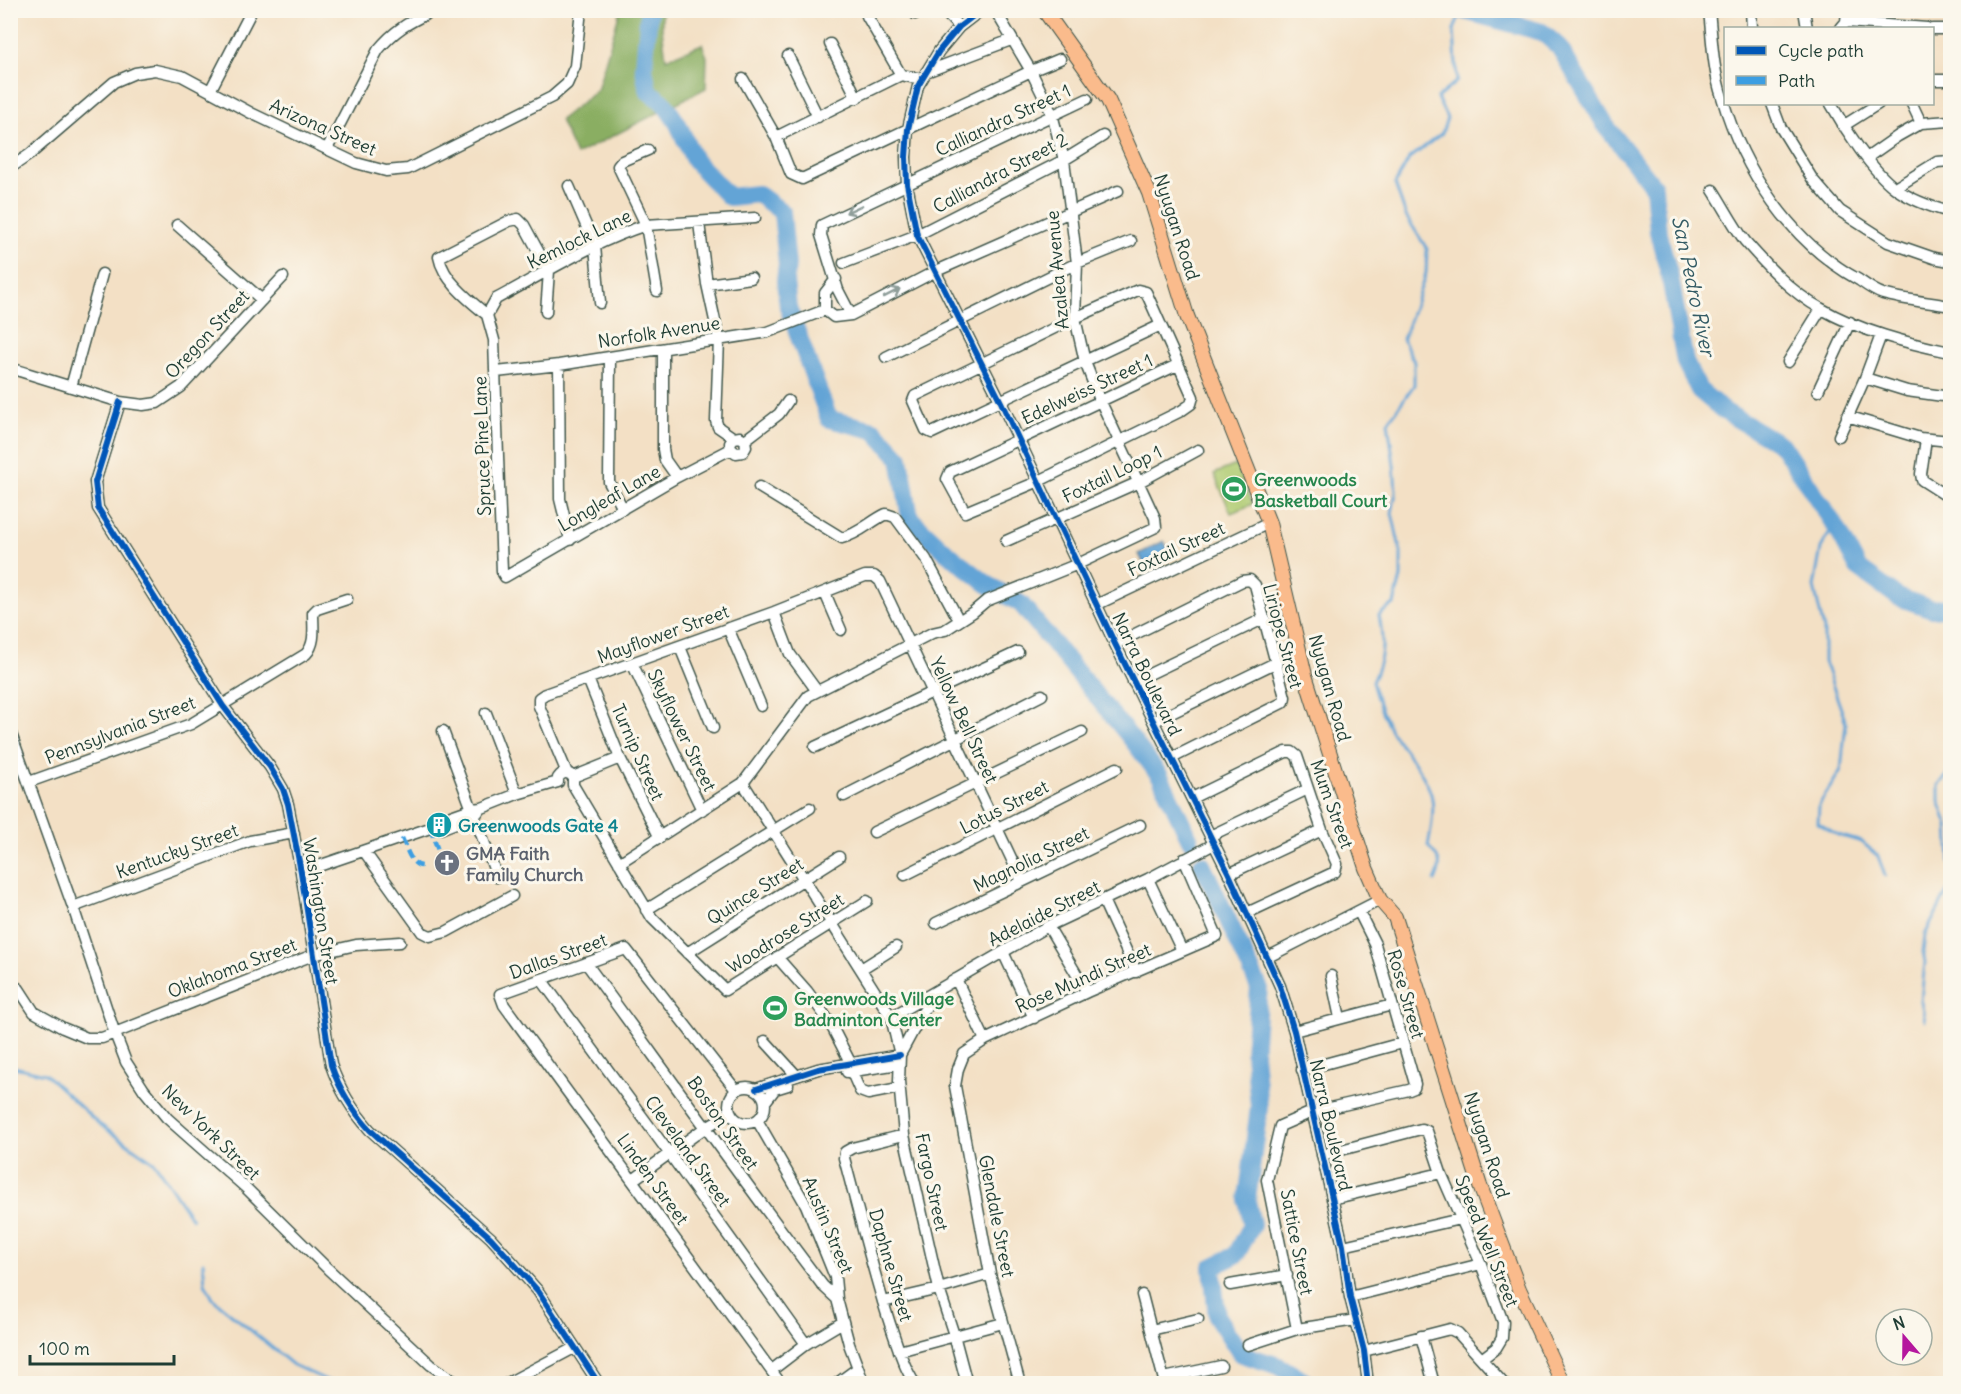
<svg xmlns="http://www.w3.org/2000/svg" width="1961" height="1394" viewBox="0 0 1961 1394" font-family="Delius,sans-serif">
<style>
.green{fill:#aeca70;stroke:#668452;stroke-width:1.5}
.forest{fill:#8aae62;stroke:#54764b;stroke-width:1.5}
.water{fill:#64a4d6;stroke:#427085;stroke-width:1.5}
.lines{fill:none;stroke-linecap:round;stroke-linejoin:round}
.stream{stroke:#64a4d6;stroke-width:3}
.river{stroke:#64a4d6;stroke-width:18}
.minor-casing{stroke:#3f554a;stroke-width:13}
.major-casing{stroke:#3f554a;stroke-width:16}
.minor{stroke:#fff;stroke-width:10}
.major{stroke:#fabb8c;stroke-width:14}
.quiet{stroke:#3c9ee2;stroke-width:4.5;stroke-dasharray:9 4.5;stroke-linecap:butt}
.cycleway-casing{stroke:#fbf7ec;stroke-width:10}
.cycleway{stroke:#0057b8;stroke-width:6}
.oneway{stroke:#8f9e9a}
.labels{text-anchor:middle;dominant-baseline:central;stroke-width:6;stroke-linejoin:round;paint-order:stroke}
.street-label{font-size:18px;fill:#1f3d34;stroke:#fbf7ec}
.leisure-label{font-size:18px;font-weight:bold;fill:#27864d;stroke:#fbf7ec;text-anchor:start}
.culture-label{font-size:18px;font-weight:bold;fill:#0d838f;stroke:#fbf7ec;text-anchor:start}
.worship-label{font-size:18px;font-weight:bold;fill:#5b616d;stroke:#fbf7ec;text-anchor:start}
.water-label{font-size:20px;font-style:italic;fill:#345c65;stroke:#fbf7ec}
</style>
<rect width="100%" height="100%" fill="#fbf7ec"/>
<filter id="ink" filterUnits="userSpaceOnUse"><feTurbulence type="fractalNoise" baseFrequency=".0167" numOctaves="2"/><feDisplacementMap in="SourceGraphic" scale="12" xChannelSelector="R" yChannelSelector="G"/><feConvolveMatrix kernelMatrix="1 2 1 2 8 2 1 2 1" color-interpolation-filters="sRGB"/></filter>
<filter id="wash" filterUnits="userSpaceOnUse"><feTurbulence type="fractalNoise" baseFrequency=".008" numOctaves="4" result="noise"/><feDisplacementMap in="SourceGraphic" scale="24" xChannelSelector="R" yChannelSelector="G"/><feGaussianBlur stdDeviation="1.35" result="paint"/><feColorMatrix in="noise" values="0 0 0 0 0 0 0 0 0 0 0 0 0 0 0 0 0 1.4 0 .05"/><feComposite in="paint" operator="in"/></filter>
<g filter="url(#wash)">
<rect width="100%" height="100%" fill="#f3e0c5"/>
<!-- green -->
<path class="green" d="M1236,465L1253,504L1231,513L1214,474Z"/>
<!-- forest -->
<path class="forest" d="M620,11H662V28L666,59L702,44L707,57L706,88L576,155L560,120L597,90Z"/>
<!-- water -->
<path class="water" d="M1164,541L1171,555L1146,568L1139,554Z"/>
<g class="lines">
<!-- stream -->
<path class="stream" d="M1834,525L1821,548L1814,587L1824,630V661L1846,723L1841,770L1819,805L1818,823L1838,835L1862,842L1878,856L1885,876
M1950,773L1939,784V801L1948,825L1950,863
M1435,881C1443,864 1440,859 1428,846C1431,832 1435,808 1431,794C1425,774 1405,751 1393,734C1383,718 1377,700 1372,682C1384,657 1384,642 1379,615L1394,604L1401,577V553L1392,513L1396,492L1394,465L1388,422L1414,385V362L1403,339L1426,273L1427,249L1406,216L1395,184L1409,159L1442,133L1447,118L1437,98L1457,81L1454,30L1461,11
M1925,1021L1921,1001L1925,962L1923,952L1925,935L1950,886
M10,1066L45,1074L99,1124L154,1162L192,1219
M203,1262L205,1283L213,1299L293,1365L335,1384"/>
<!-- river -->
<path class="river" d="M649,10L644,68L648,91L663,102L678,124L694,160L729,197L758,194L782,212L787,265L785,281L788,307L829,419L874,430L900,458L910,518L945,551L987,584L1021,604L1130,737L1160,776L1190,840
M1461,10L1542,32L1559,47L1606,126L1654,187L1658,232L1670,277L1685,362L1699,390L1724,411L1783,446L1839,532L1858,568L1898,597L1932,609L1950,607
M1202,864L1259,987L1254,1054L1259,1107L1247,1200L1252,1225L1236,1255L1212,1267L1217,1317L1241,1354L1279,1366L1309,1384"/>
</g>
</g>
<g filter="url(#ink)">
<g class="lines">
<!-- minor casing -->
<g class="minor-casing">
<path id="minor" d="M943,10L959,27
M981,10L959,27L939,51L918,86L908,129L906,157L907,184L917,235L1001,402L1115,644L1229,874L1280,986L1294,1031L1343,1246L1350,1297L1364,1351L1368,1384
M1709,10C1712,39 1713,70 1722,97C1743,170 1791,243 1859,280C1866,285 1874,291 1883,294C1904,300 1928,302 1950,306
M1751,10L1752,28
M1804,10L1807,28
M915,14L918,10
M867,16L901,75
M1846,22L1927,28
M1841,28L1846,22L1847,10
M1932,29H1950
M830,44L857,98
M788,56L818,117
M926,72L1011,40
M743,79L776,137L791,174L802,179L1031,71L1060,59
M1932,80H1950
M210,91L252,10
M1772,104L1781,128L1813,180L1840,211L1888,242L1934,258L1950,261
M1831,104C1845,129 1872,171 1895,188C1911,200 1931,207 1950,212
M1912,104L1921,123
M1843,126L1878,104
M776,137L901,75L922,79
M327,149L378,50C395,29 410,22 434,10
M648,150L622,161L618,166L646,225L657,291
M1868,157L1898,136L1921,123L1950,121
M10,168L29,155L114,82L135,73L155,70L182,76L251,113L356,163L386,171L408,169L552,97L567,84L575,66L581,10
M569,186L595,246L600,303
M1895,188L1937,162L1950,161
M1713,190C1724,207 1733,225 1745,241C1766,265 1792,293 1820,308C1860,331 1906,343 1950,352
M699,223L707,284L719,339L716,421L718,427L734,438L740,437L745,440L746,447L743,452L736,453L731,449L730,443L734,438
M177,225L262,300
M844,263L917,235L1064,160L1103,136
M10,274L12,285L10,296
M836,279L825,293V310L834,317L851,315L934,272L1118,191
M707,284L751,278
M487,315L494,340L502,572L505,577L677,477L731,449
M487,315L496,299C545,273 593,242 646,225L755,218
M487,315C470,301 443,280 439,257L509,221L518,219L524,225L549,271L546,312
M851,315L838,290L821,235L822,225L1087,99
M1161,325L932,433L926,430L913,401L915,396L1075,318L1138,290L1146,292L1193,397L1191,404L1181,411L1037,482L965,512L947,479L950,472L1177,365
M663,349V449L665,460L677,477
M610,357L609,482L623,509
M886,357L1077,263L1131,241
M1788,362L1821,309
M559,365L560,499L570,540
M10,368L120,402L143,405L157,403L181,387L283,277
M496,372L559,365L768,332L825,310
M1865,378L1907,391L1950,397
M71,387L102,274
M1818,391L1850,322
M120,402L95,482L98,508L223,706L270,767L283,789L288,804L301,872L331,1065C340,1091 352,1110 370,1130L491,1238L538,1291L599,1384
M1847,416L1920,438L1950,441
M1839,436L1865,378L1881,335
M1926,439L1921,474L1922,480L1950,498
M745,440L779,414L788,401
M759,487L842,538C859,534 871,521 886,514L895,517L926,559L956,615
M1006,541L1139,482L1198,450
M825,593L841,630
M1096,605L1269,523
M774,612L790,654L817,691
M728,628L761,706
M1115,644L1242,581L1250,580L1255,585L1285,697L1284,702L1172,758
M680,647L713,728
M632,663L702,810
M588,679L620,758L660,838
M1133,682L1265,618
M486,713L517,794
M1155,721L1277,662
M10,731L73,907L114,1031L126,1062L144,1090L167,1118L245,1187L328,1269L431,1365L458,1384
M443,731L497,877
M815,747L1018,652
M567,773L539,706V698L545,694L774,612L865,576H874L880,581L1022,881
M573,777L620,758
M29,782L191,724L306,654C316,643 313,628 313,613L317,609L347,599
M743,783L891,1017L900,1055
M573,785L652,918L725,990L867,901
M844,796L1042,695
M1192,798L1286,752H1292L1297,756L1322,830L1337,864L1335,872L1247,913
M430,828L440,829L474,816L478,812
M874,832L1082,732
M1210,836L1308,789
M364,851L422,932L430,936L446,932L512,896
M619,863L743,783L808,696L932,633L945,630L973,612L986,601L1078,564L1156,527L1155,518L1100,400L1085,362L1075,318L1077,263L1064,160L1052,114L1031,71L995,10
M301,872L430,828L437,821L471,809L482,808L517,794L558,782V778C562,772 568,771 573,777V785
M1229,874L1322,830
M905,875L1117,768
M1148,879L1182,951
M1103,900L1136,972
M73,907L250,841L294,833
M646,910L810,808
M936,923L1140,825
M1048,926L1087,992
M1003,952L1034,1018
M687,953L839,857
M777,957L807,991L829,1021L851,1064L853,1075L860,1091L868,1094L899,1088
M1268,957L1380,900
M586,963C665,1071 742,1179 823,1286L837,1299
M861,969L896,947
M1331,976L1340,1018
M541,979L669,1153L806,1344
M956,979L985,1040
M10,983L19,989L34,1012L63,1028L87,1038H102L313,955L356,945L400,942
M934,992L900,1055L899,1081L904,1135L939,1289L954,1335L967,1384
M891,1017L1048,926L1148,879L1214,844
M1294,1031L1392,1005
M765,1041L796,1075
M1302,1070L1402,1043
M847,1072L899,1064
M729 1105a18 18 0 1 1 36 0a18 18 0 1 1-36 0Z
M756,1089L818,1069L900,1055
M736,1090L626,949L500,994L504,1005L781,1384
M765,1102L775,1089L788,1085
M757,1120L806,1205L835,1277L837,1299L849,1344L864,1384
M904,1135L852,1148L845,1152L844,1158C859,1213 872,1269 890,1324C897,1344 903,1366 915,1384
M1322,1155L1421,1129L1427,1131L1441,1173L1481,1264L1503,1322L1502,1338L1496,1348L1483,1358
M633,1180L706,1127L731,1113
M1332,1199L1441,1173
M1343,1246L1460,1219
M1230,1285L1287,1275
M1142,1295L1165,1384
M1350,1297L1481,1264
M883,1302L939,1289L990,1274
M1297,1329L1267,1180L1280,1126L1312,1112L1409,1090L1414,1088L1415,1084L1375,944L1359,912
M1151,1330L1198,1319
M1421,1336L1434,1384
M1248,1345L1297,1329L1356,1320
M899,1351L1003,1323
M1364,1351L1450,1329L1458,1333L1504,1384
M772,1370L806,1344L843,1322
M1164,1378L1221,1366
M506,1384L574,1348
M836,1384L858,1368
M1020,1384L990,1274L955,1086L958,1069L964,1054L985,1040L1087,992L1217,936L1184,859"/>
</g>
<!-- major casing -->
<g class="major-casing">
<path id="major" d="M1044,10L1108,100L1149,193L1187,316L1269,523L1305,675L1366,868L1380,900L1395,917L1480,1186L1519,1289L1563,1384"/>
</g>
<!-- minor -->
<use href="#minor" class="minor"/>
<!-- major -->
<use href="#major" class="major"/>
<!-- quiet -->
<path class="quiet" d="M430,828L440,856
M402,838C407,849 411,868 425,866"/>
<!-- cycleway casing -->
<g class="cycleway-casing">
<path id="cycleway" d="M981,10L959,27L939,51L918,86L908,129L906,157L907,184L917,235L1001,402L1115,644L1229,874L1280,986L1294,1031L1343,1246L1350,1297L1364,1351L1368,1384
M120,402L95,482L98,508L223,706L270,767L283,789L288,804L301,872L331,1065C340,1091 352,1110 370,1130L491,1238L538,1291L599,1384
M756,1089L818,1069L900,1055"/>
</g>
<!-- cycleway -->
<use href="#cycleway" class="cycleway"/>
</g>
<!-- one-way arrows -->
<defs><path id="oneway-shaft" d="M-6 0H5M1.5-3L5.5 0L1.5 3" fill="none" stroke-width="1.6" stroke-linecap="round" stroke-linejoin="round" transform="scale(1.5)"/></defs>
<g class="oneway">
<use href="#oneway-shaft" transform="translate(854 209) rotate(155)"/>
<use href="#oneway-shaft" transform="translate(892 293) rotate(-27)"/>
</g>
</g>
<!-- icons -->
<defs>
<g id="stadium-disc" transform="scale(1.35)"><circle r="9.5" fill="#2e9e5b" stroke="#fbf7ec"/><path d="M0-5a6.5 5 0 1 0 0 10a6.5 5 0 1 0 0-10ZM-3.5-1.8h7v3.6h-7Z" fill="#fff"/></g>
<g id="building-disc" transform="scale(1.35)"><circle r="9.5" fill="#0f9aa8" stroke="#fbf7ec"/><path d="M-4-6H4V6H1V3H-1V6H-4ZM-2.5-4.3h1.7v1.8h-1.7ZM.8-4.3h1.7v1.8H.8ZM-2.5-1h1.7V.8h-1.7ZM.8-1h1.7V.8H.8Z" fill="#fff"/></g>
<g id="church-disc" transform="scale(1.35)"><circle r="9.5" fill="#6b7280" stroke="#fbf7ec"/><path d="M-1.2-6h2.4v3.5h3.3v2.4h-3.3V6h-2.4V-.1h-3.3v-2.4h3.3Z" fill="#fff"/></g>
</defs>
<g fill-rule="evenodd">
<use href="#stadium-disc" x="1234" y="489"/>
<use href="#building-disc" x="439" y="825"/>
<use href="#church-disc" x="447" y="863"/>
<use href="#stadium-disc" x="775" y="1008"/>
</g>
<g class="labels">
<!-- street labels -->
<g class="street-label">
<text transform="translate(1003 120) rotate(-25)">Calliandra Street 1</text>
<text transform="translate(323 127) rotate(24)">Arizona Street</text>
<text transform="translate(1000 173) rotate(-28)">Calliandra Street 2</text>
<text transform="translate(1177 227) rotate(72)">Nyugan Road</text>
<text transform="translate(579 239) rotate(-26)">Kemlock Lane</text>
<text transform="translate(1057 270) rotate(-95)">Azalea Avenue</text>
<text transform="translate(659 332) rotate(-9)">Norfolk Avenue</text>
<text transform="translate(207 334) rotate(-47)">Oregon Street</text>
<text transform="translate(1087 389) rotate(-25)">Edelweiss Street 1</text>
<text transform="translate(482 446) rotate(-92)">Spruce Pine Lane</text>
<text transform="translate(1112 474) rotate(-26)">Foxtail Loop 1</text>
<text transform="translate(609 498) rotate(-30)">Longleaf Lane</text>
<text transform="translate(1176 549) rotate(-25)">Foxtail Street</text>
<text transform="translate(663 634) rotate(-20)">Mayflower Street</text>
<text transform="translate(1283 636) rotate(75)">Liriope Street</text>
<text transform="translate(1147 674) rotate(64)">Narra Boulevard</text>
<text transform="translate(1330 688) rotate(74)">Nyugan Road</text>
<text transform="translate(964 720) rotate(65)">Yellow Bell Street</text>
<text transform="translate(120 730) rotate(-21)">Pennsylvania Street</text>
<text transform="translate(682 730) rotate(64)">Skyflower Street</text>
<text transform="translate(638 752) rotate(66)">Turnip Street</text>
<text transform="translate(1332 804) rotate(70)">Mum Street</text>
<text transform="translate(1004 807) rotate(-27)">Lotus Street</text>
<text transform="translate(177 851) rotate(-20)">Kentucky Street</text>
<text transform="translate(1031 859) rotate(-26)">Magnolia Street</text>
<text transform="translate(755 891) rotate(-32)">Quince Street</text>
<text transform="translate(321 911) rotate(81)">Washington Street</text>
<text transform="translate(1044 913) rotate(-27)">Adelaide Street</text>
<text transform="translate(785 933) rotate(-32)">Woodrose Street</text>
<text transform="translate(558 956) rotate(-20)">Dallas Street</text>
<text transform="translate(232 968) rotate(-21)">Oklahoma Street</text>
<text transform="translate(1083 978) rotate(-24)">Rose Mundi Street</text>
<text transform="translate(1406 994) rotate(74)">Rose Street</text>
<text transform="translate(723 1123) rotate(55)">Boston Street</text>
<text transform="translate(1331 1125) rotate(77)">Narra Boulevard</text>
<text transform="translate(211 1132) rotate(44)">New York Street</text>
<text transform="translate(1487 1145) rotate(72)">Nyugan Road</text>
<text transform="translate(688 1151) rotate(54)">Cleveland Street</text>
<text transform="translate(653 1179) rotate(54)">Linden Street</text>
<text transform="translate(932 1182) rotate(78)">Fargo Street</text>
<text transform="translate(997 1216) rotate(79)">Glendale Street</text>
<text transform="translate(828 1225) rotate(67)">Austin Street</text>
<text transform="translate(1487 1241) rotate(68)">Speed Well Street</text>
<text transform="translate(1297 1242) rotate(79)">Sattice Street</text>
<text transform="translate(891 1265) rotate(74)">Daphne Street</text>
</g>
<!-- leisure labels -->
<g class="leisure-label">
<text x="1254" y="479">Greenwoods<tspan x="1254" dy="21">Basketball Court</tspan></text>
<text x="794" y="998">Greenwoods Village<tspan x="794" dy="21">Badminton Center</tspan></text>
</g>
<!-- culture labels -->
<g class="culture-label">
<text x="458" y="825">Greenwoods Gate 4</text>
</g>
<!-- worship labels -->
<g class="worship-label">
<text x="466" y="853">GMA Faith<tspan x="466" dy="21">Family Church</tspan></text>
</g>
<!-- water labels -->
<g class="water-label">
<text transform="translate(1694 286) rotate(78)">San Pedro River</text>
</g>
</g>
<!-- margin -->
<rect width="1961" height="1394" fill="none" stroke="#fbf7ec" stroke-width="36"/>
<!-- legend -->
<rect x="1724" y="27" width="210" height="78" fill="#fbf7ec" stroke="#a3ada2" stroke-width="1.5"/>
<rect x="1736" y="46" width="30" height="9" fill="#0057b8" stroke="#a3ada2" stroke-width="1.5"/>
<text x="1778" y="57" font-size="18" fill="#1f3d34">Cycle path</text>
<rect x="1736" y="76" width="30" height="9" fill="#3c9ee2" stroke="#a3ada2" stroke-width="1.5"/>
<text x="1778" y="87" font-size="18" fill="#1f3d34">Path</text>
<!-- north arrow -->
<g transform="translate(1904 1337) rotate(340)"><circle r="28" fill="#fbf7ec" stroke="#a3ada2" stroke-width="1.5"/>
<path d="M0-4.5L10 22L0 15L-10 22Z" fill="#b5179e"/>
<text y="-9" font-size="16" font-weight="bold" text-anchor="middle" fill="#1f3d34">N</text>
</g>
<!-- scale -->
<path d="M30 1355v9h144v-9" fill="none" stroke="#1f3d34" stroke-width="3"/>
<text x="39" y="1355" font-size="18" fill="#1f3d34" stroke="#fbf7ec" stroke-width="4.5" paint-order="stroke">100 m</text>
</svg>
